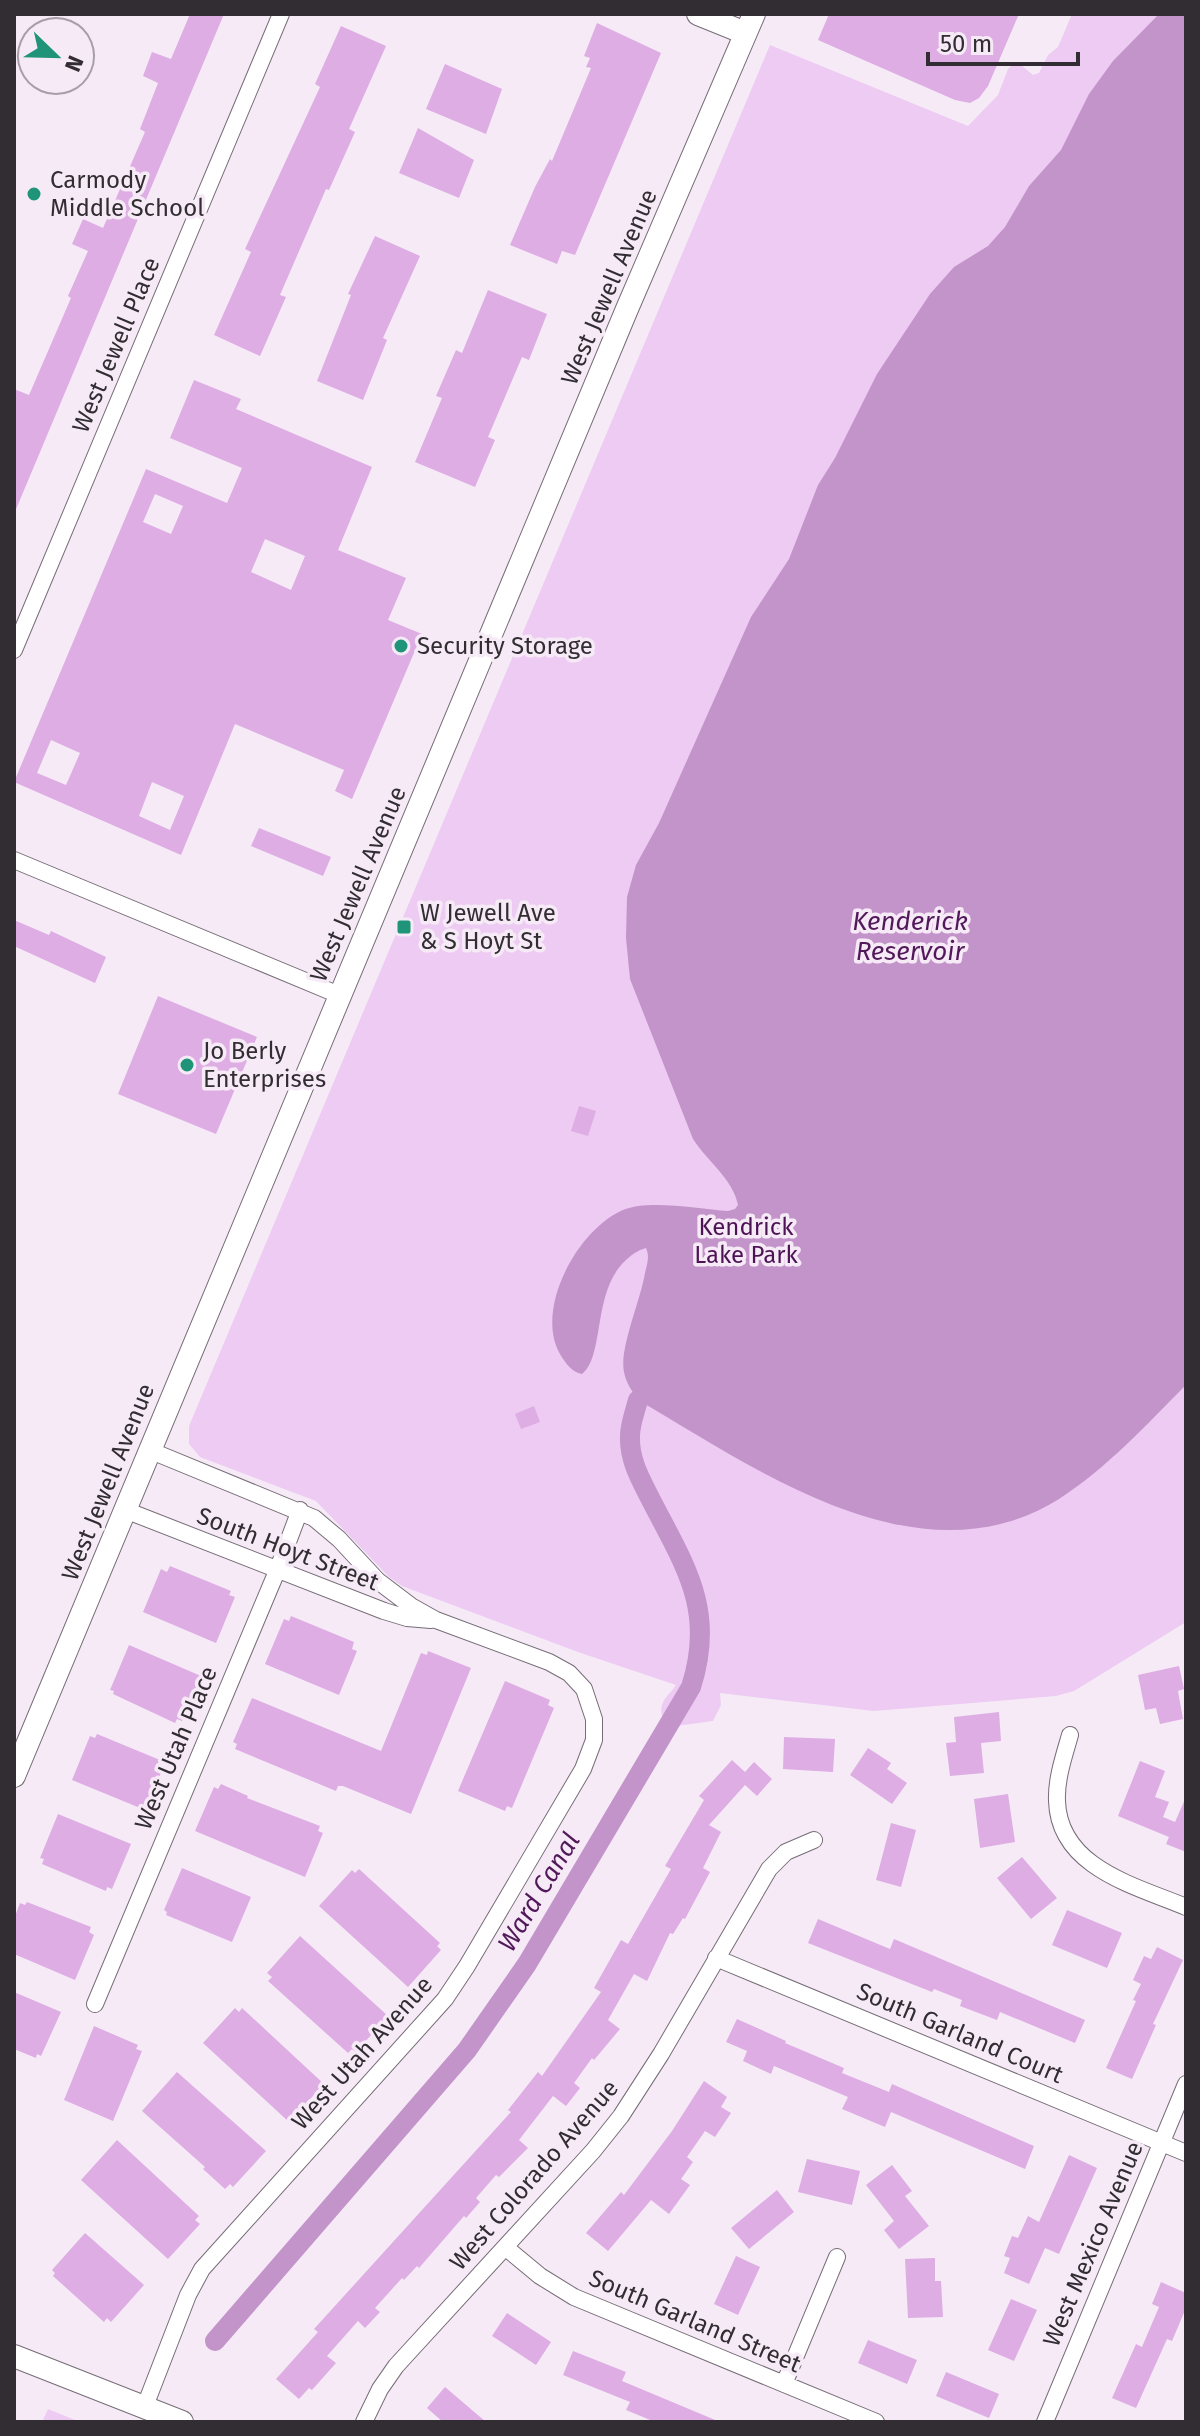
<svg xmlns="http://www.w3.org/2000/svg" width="1200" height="2436" viewBox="0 0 1200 2436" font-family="'Fira Sans',sans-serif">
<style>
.green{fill:#edcbf2}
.water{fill:#c394ca}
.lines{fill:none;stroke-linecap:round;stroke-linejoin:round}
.canal{stroke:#c394ca;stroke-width:20}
.building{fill:#ddade3;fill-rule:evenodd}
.street-casing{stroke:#766d77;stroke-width:18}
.secondary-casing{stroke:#766d77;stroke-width:24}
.street{stroke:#fff;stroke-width:16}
.secondary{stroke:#fff;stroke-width:22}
.poi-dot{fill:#1f9479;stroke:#f6eaf7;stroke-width:3}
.labels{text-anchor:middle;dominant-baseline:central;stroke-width:7;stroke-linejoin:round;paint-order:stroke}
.poi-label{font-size:24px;fill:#312d32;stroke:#f6eaf7;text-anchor:start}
.street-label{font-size:24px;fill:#312d32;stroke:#f6eaf7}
.park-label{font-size:24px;fill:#4d1455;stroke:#f6eaf7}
.water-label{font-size:26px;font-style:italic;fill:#52195a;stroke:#f6eaf7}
</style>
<rect width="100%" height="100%" fill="#f6eaf7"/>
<!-- green -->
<path class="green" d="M1072,14H1186V1622L1074,1691L1056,1696L874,1711L720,1693L721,1705L713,1721L676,1726L664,1721C656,1703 667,1698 676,1685L578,1652L402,1586L389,1577L316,1501L200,1457L189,1444V1426L770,45L968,126L998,95L1008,69L1014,63L1021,65L1033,75L1039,73L1048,55L1058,47Z
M48,2409L80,2422H42Z"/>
<!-- water -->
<path class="water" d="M1159,14H1186V1385C1146,1425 1107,1468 1059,1499C920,1586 758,1470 638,1400C632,1391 626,1383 624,1372C619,1349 641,1299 645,1273C647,1264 650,1257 646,1248C638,1250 631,1255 625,1261C592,1292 605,1356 582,1374C572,1372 566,1364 560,1354C534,1309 578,1229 623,1210C649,1199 699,1209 728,1211L735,1209L738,1205C733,1179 707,1161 693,1139L630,979L626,938L627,897L636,865L659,823L751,617L789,559L818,485L835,458L877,374L930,294L954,267L988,246L1005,227L1029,186L1061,150L1089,94L1113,61Z"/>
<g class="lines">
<!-- canal -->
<path class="canal" d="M215,2341L467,2050L527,1964L691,1687C716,1610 685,1566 651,1500C641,1480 629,1460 630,1436C630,1424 635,1412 638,1400"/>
</g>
<!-- building -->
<path class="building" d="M190,14H224L14,514V389L29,395L71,298L68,296L88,251L72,244L83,219L103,228L145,132L140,129L158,83L143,76L152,52L171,59Z
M829,14H1019L988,86L979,98L970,103L955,100L818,40Z
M597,23L661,53L575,255L562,251L557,264L510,245L535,187L550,159L552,161L591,68L586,67L590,58L584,56Z
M341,26L386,46L349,129L355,132L329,190L326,189L280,295L286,297L260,356L214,335L251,252L245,249L320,87L315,84Z
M445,64L502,89L486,134L426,109Z
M418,128L474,160L459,198L399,173Z
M375,236L420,256L383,338L387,340L363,400L317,381L351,295L348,294Z
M488,290L547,314L529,360L522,357L488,437L495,440L475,487L415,462L442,398L436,396L456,350L462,353Z
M194,380L241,399L236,409L372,467L338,550L406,578L388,620L422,634L352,799L335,791L344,770L235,724L181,855L14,782L146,469L227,503L242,468L170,438ZM155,494L183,506L171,534L143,522ZM265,539L305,556L291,590L251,572ZM51,740L80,753L66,785L37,773ZM152,782L184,796L170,830L139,816Z
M259,828L331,857L323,876L251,846Z
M14,920L49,935L51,931L106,957L95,983L14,946Z
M158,996L257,1037L216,1134L118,1094Z
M579,1106L596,1111L588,1136L571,1131Z
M534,1406L540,1422L521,1429L515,1414Z
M170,1566L231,1591L229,1595L235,1597L216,1643L143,1612L161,1569L167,1572Z
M291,1616L354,1642L352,1649L357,1651L339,1695L265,1664L284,1619L289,1621Z
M129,1645L201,1676L182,1721L177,1719L175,1723L113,1694L114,1691L110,1690Z
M428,1651L471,1668L411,1814L343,1786H338L336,1791L235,1749L237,1744L233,1742L252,1698L381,1751L421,1653L427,1655Z
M1179,1666L1184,1689L1178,1691L1183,1719L1160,1724L1156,1708L1145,1710L1138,1675Z
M505,1681L550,1700L548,1705L554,1708L512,1808L507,1806L505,1811L458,1791Z
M999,1712L1001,1741L981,1743L984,1773L950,1776L946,1743L956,1742L954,1717Z
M97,1734L160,1760L158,1764L164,1766L145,1810L72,1780L90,1736L95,1738Z
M784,1737L835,1739L833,1772L783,1769Z
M868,1748L891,1763L887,1769L907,1783L892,1804L850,1775Z
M732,1760L745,1772L754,1762L772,1779L757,1796L745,1785L709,1825L721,1832L703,1868L710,1872L685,1919L683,1918L673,1934L670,1933L647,1981L634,1974L608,2020L620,2029L594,2060L592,2058L574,2083L580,2088L566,2106L553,2096L519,2140L528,2148L499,2177L496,2175L476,2198L480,2202L466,2218L464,2216L419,2268L417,2266L404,2280L402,2278L375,2308L380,2312L365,2328L358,2321L327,2356L336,2363L312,2390L309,2388L299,2399L276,2379L318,2332L314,2329L511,2112L508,2110L538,2072L542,2076L601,1992L594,1988L621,1940L628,1944L671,1869L665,1866L704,1800L699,1796Z
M1140,1761L1165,1771L1155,1797L1169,1802L1163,1817L1175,1822L1186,1797V1852L1166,1844L1169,1837L1118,1816Z
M221,1784L248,1796L247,1798L320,1826L318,1831L323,1833L305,1877L195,1831L214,1787L218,1789Z
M1008,1794L1015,1842L980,1848L974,1799Z
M58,1814L131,1844L112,1889L107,1887L106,1891L42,1864L44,1859L40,1858Z
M891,1823L916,1830L901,1887L876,1880Z
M1022,1857L1057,1898L1031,1919L997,1878Z
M182,1868L251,1897L232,1942L166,1915L167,1912L164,1910Z
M359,1869L440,1943L437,1946L441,1950L408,1987L319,1906L352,1870L355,1873Z
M27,1902L91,1927L89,1932L94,1935L75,1980L14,1954V1919L20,1903L25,1905Z
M1067,1910L1122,1933L1107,1968L1052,1945Z
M818,1919L890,1949L894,1939L1085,2020L1075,2043L1000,2012L997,2020L960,2006L962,2000L934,1989L932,1992L808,1943Z
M300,1936L388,2016L356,2052L352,2049L348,2053L268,1981L272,1977L267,1973Z
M1157,1947L1183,1960L1153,2024L1156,2025L1132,2079L1106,2068L1136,2001L1133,2000L1141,1984L1133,1980L1144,1956L1151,1959Z
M14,1992L61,2012L41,2056L37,2054L36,2058L14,2049Z
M235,2008L239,2012L242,2008L324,2084L289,2122L203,2043Z
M737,2019L786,2041L785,2043L844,2068L842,2073L889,2092L892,2084L1034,2146L1025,2169L891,2112L885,2127L842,2109L848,2097L774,2066L771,2074L743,2061L747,2051L726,2042Z
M94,2026L138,2045L136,2049L142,2051L113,2121L64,2100Z
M177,2072L266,2151L233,2187L230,2184L225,2189L203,2169L205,2167L142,2111Z
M704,2081L727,2097L721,2107L731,2113L715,2137L705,2131L687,2157L693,2162L681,2179L690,2185L669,2214L651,2200L608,2251L586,2233L621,2192L624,2195L672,2131Z
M117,2140L199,2216L195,2220L200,2224L168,2259L81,2180Z
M1069,2155L1097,2168L1059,2254L1045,2248L1029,2284L1004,2273L1010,2258L1004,2256L1012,2236L1018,2238L1028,2216L1039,2222Z
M807,2159L860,2171L852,2205L798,2192Z
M892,2165L912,2191L905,2196L929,2226L899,2249L884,2230L894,2221L866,2185Z
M777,2190L794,2212L749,2249L731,2228Z
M85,2233L144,2285L111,2322L107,2318L104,2322L53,2276L55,2273L52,2270Z
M736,2256L760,2267L738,2315L714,2304Z
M935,2258V2281H941L943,2317L908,2318L905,2259Z
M1161,2282L1186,2293V2308L1172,2341L1167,2339L1136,2408L1112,2398L1136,2344L1142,2347L1159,2307L1152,2304Z
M1011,2299L1037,2310L1014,2361L988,2350Z
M507,2313L551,2342L536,2365L492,2336Z
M868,2340L917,2360L907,2384L858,2363Z
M573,2351L626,2372L622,2381L720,2422H655L626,2410L630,2402L563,2375Z
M946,2372L999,2394L989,2418L936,2396Z
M445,2387L486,2422H443L427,2408Z"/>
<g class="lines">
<!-- street casing -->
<g class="street-casing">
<path id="street" d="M14,650L281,14
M14,860L339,995
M125,1510L384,1611L407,1618L431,1620
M1070,1735C1064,1756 1056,1779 1057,1801C1059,1868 1136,1886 1186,1907
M716,1958L1186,2153
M95,2004L277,1571L300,1510
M505,2247L540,2276L574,2297L876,2422
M784,2384L837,2257
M145,2406L188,2295L202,2269L445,1999L467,1966L583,1769L594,1740V1719L584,1689L569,1673L549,1662L436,1620L411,1606L378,1581L339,1539L314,1518L149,1450
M364,2422L380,2389L396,2366L593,2151L621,2116L661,2054L769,1869L786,1852L814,1840
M1045,2422L1186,2084"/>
</g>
<!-- secondary casing -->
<g class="secondary-casing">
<path id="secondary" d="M698,14L745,33
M14,1776L627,309L754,14
M14,2356L182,2422"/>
</g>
<!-- street -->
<use href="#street" class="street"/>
<!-- secondary -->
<use href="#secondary" class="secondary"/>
</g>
<!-- markers -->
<g class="poi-dot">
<circle cx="34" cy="194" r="8"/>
<circle cx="401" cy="646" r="8"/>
<rect x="396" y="919" width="16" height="16" rx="4"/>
<circle cx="187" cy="1065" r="8"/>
</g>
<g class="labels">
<!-- poi labels -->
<g class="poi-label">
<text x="50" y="180">Carmody<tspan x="50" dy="28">Middle School</tspan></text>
<text x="417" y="646">Security Storage</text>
<text x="420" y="913">W Jewell Ave<tspan x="420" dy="28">&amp; S Hoyt St</tspan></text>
<text x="203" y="1051">Jo Berly<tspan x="203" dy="28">Enterprises</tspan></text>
</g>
<!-- street labels -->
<g class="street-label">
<text transform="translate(609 287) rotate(-67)">West Jewell Avenue</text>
<text transform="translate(116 345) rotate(-67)">West Jewell Place</text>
<text transform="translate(358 884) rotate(-67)">West Jewell Avenue</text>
<text transform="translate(108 1482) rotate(-68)">West Jewell Avenue</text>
<text transform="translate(288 1549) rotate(21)">South Hoyt Street</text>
<text transform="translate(176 1748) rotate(-67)">West Utah Place</text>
<text transform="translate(960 2033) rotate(23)">South Garland Court</text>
<text transform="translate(362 2053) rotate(-48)">West Utah Avenue</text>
<text transform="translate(534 2175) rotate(-49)">West Colorado Avenue</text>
<text transform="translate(1093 2244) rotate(-67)">West Mexico Avenue</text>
<text transform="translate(695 2321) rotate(23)">South Garland Street</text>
</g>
<!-- park labels -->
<g class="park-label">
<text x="746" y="1227">Kendrick<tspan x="746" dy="28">Lake Park</tspan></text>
</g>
<!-- water labels -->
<g class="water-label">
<text x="910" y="921">Kenderick<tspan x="910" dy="30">Reservoir</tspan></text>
<text transform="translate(539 1892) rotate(-59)">Ward Canal</text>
</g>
</g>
<!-- border -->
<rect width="1200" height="2436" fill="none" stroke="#312d32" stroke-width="32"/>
<!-- north arrow -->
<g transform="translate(56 56) rotate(113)"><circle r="38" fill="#f6eaf7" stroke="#a79ea8" stroke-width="2"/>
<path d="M0-6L14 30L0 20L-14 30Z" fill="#1f9479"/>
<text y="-12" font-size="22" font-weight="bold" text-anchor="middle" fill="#312d32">N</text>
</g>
<!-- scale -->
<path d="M928 52v12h150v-12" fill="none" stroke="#312d32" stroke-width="4"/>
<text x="940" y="52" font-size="24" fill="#312d32" stroke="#f6eaf7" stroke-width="6" paint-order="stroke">50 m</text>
</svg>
